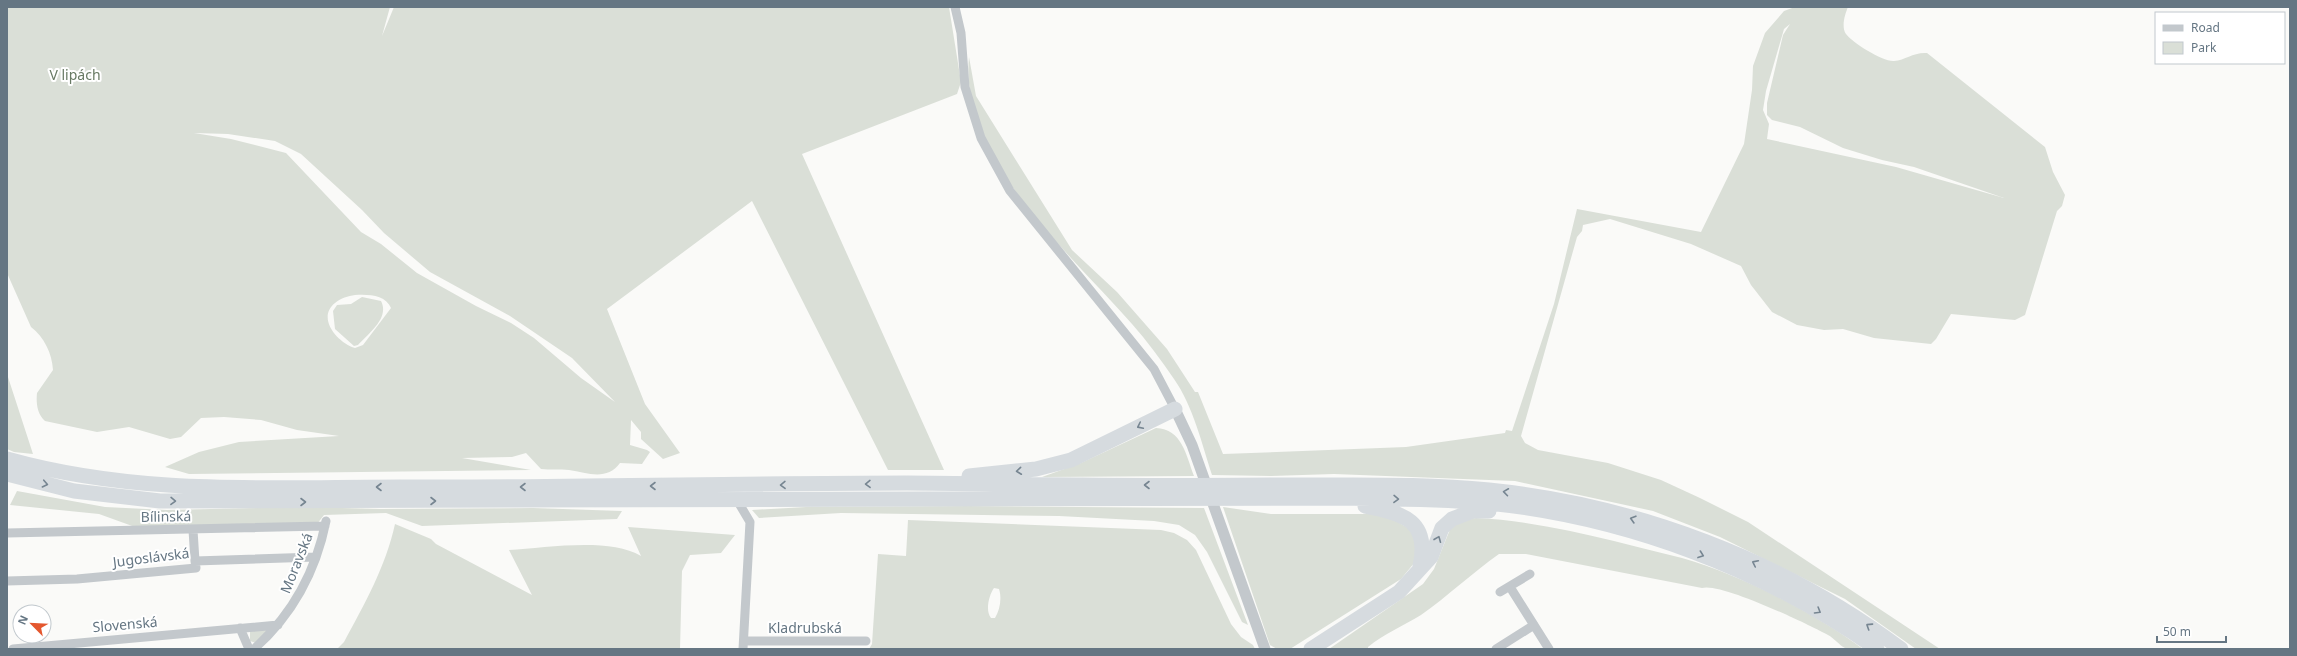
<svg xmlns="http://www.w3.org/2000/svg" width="2297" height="656" viewBox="0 0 2297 656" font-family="'Noto Sans',sans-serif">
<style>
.green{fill:#dadfd7;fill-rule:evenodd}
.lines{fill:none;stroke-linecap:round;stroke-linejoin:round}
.minor{stroke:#c3c8cc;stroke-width:9}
.tertiary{stroke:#c3c8cc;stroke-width:11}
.trunk{stroke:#d6dbdf;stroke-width:15}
.oneway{stroke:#768591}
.labels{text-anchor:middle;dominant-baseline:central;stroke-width:4;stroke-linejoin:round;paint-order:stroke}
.park-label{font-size:14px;fill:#687a64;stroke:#fff}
.street-label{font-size:14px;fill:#657683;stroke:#fff}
</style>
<rect width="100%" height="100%" fill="#fafaf8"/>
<!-- green -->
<path class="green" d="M7,7H390L382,36L394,7H949L961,82L957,94L802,154L944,470H888L752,201L607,309L645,404L680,453L663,459L641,439V432L631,420L630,445L647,450L650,452L642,464L620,463C607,481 588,473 569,470C560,469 550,470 541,469L526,453L512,457L462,458L531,470L189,474L165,467L199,452L239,442L339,436L297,430L261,420L224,417L201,418L181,437L170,439L129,427L97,432L45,421C37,414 36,403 37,393L53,370C52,353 44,337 31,327L7,273ZM194,133L228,134L275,141L301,154L362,210L384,233L430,272L510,316L572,358L615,402L581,378L534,338L511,323L476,306L417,273L381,244L361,232L286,153L231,139ZM355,295C368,294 386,295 391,308L363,345L355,348C338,343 316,318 335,303C341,298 348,296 355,295Z
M1795,7H1848C1845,14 1841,27 1846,34C1853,43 1883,62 1894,61C1906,60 1913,52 1927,53L2045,147L2053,172L2065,195L2062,206L2057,211L2025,315L2015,320L1951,314L1936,339L1931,344L1874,338L1843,329L1824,330L1797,325L1772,312L1751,285L1741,266L1691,244L1610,219L1583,225L1582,231L1577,237L1521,436L1525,443L1538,450L1608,463L1661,480L1700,498L1748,522L1940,649H1916L1845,599L1720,537L1653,511L1515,481L1334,474L1271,476L1212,475C1202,444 1193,406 1174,379C1161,360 1147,341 1132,324C1071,254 959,159 969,57L976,96L1072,250L1117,292L1167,349L1195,392H1198L1223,454L1406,447L1505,433L1506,430L1512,431L1554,304L1577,209L1701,232L1744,144L1752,90L1753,66L1765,33L1784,11ZM1790,24L1783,35L1767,103V115L1772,120L1800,127L1843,148L1882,160L1914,167L2004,198L1896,167L1767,139L1769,124L1763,110L1766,91L1784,29Z
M362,297L381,301C390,318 368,334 358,345L354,346L335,329L333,311L337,305L351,304Z
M7,374L33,454L14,452L7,449Z
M1156,428C1182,429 1186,455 1194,476L1042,477L1081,463Z
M17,491L105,507L167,510L304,507L380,509L533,508L622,511L617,519L422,526L386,513L324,515L317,524L135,527L99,514L10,505Z
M969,506L1204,508L1248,625L1242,622L1207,552L1195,535L1179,525L1154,521L1059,516L841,513L759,518L752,510L806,507Z
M1223,507L1271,514H1384L1415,532V562L1401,579L1290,649H1277L1270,645Z
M1476,518C1523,520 1568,530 1614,541C1636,547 1659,552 1682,558C1741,575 1814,612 1863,649C1858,649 1849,651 1845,648C1839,645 1834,638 1828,635C1808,624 1720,582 1702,588L1526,554H1499C1472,573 1448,596 1421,615C1403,626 1384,634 1368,647V649H1329L1423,584L1434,569L1451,527L1459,520Z
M908,520L1161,530L1174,533L1187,540L1196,550L1231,624L1241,637L1253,645L1255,649H869L872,644L878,554L906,556ZM994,588L999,589C1002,598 1000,610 995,618H991C985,611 989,595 994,588Z
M395,524L431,539L436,544L532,595L509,550C546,548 609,537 641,556L628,527L735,535L721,553L690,555L682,571L680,649H337L344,642C364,605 386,566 395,524Z
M253,629L266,630V633L256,643L250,641V632Z"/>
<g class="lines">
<!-- minor -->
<path class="minor" d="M955,7L961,33L965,87L981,138L1010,191L1154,369L1175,409
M737,500L750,522L743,649
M193,530L195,561
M7,533L325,526
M7,581L77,579L196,568L195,561L316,557
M1510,587L1549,649
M1500,592L1530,574
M240,628L249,649
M744,641H866
M13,649L278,625
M254,649C292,615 316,571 326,521
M1496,649L1534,625"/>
<!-- tertiary -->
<path class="tertiary" d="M1175,409L1192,445L1265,649"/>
<!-- trunk -->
<path class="trunk" d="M7,459C139,496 267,487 402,487C571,488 739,483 907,483C965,483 1023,485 1082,485C1159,486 1237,485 1315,485C1372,485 1431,484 1489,490C1636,505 1783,560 1901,649
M7,474L74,491L160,501L1343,498C1392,499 1440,499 1488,503C1626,517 1764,569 1877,649
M969,476L1036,469L1071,460L1175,409
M1365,506C1404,513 1430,521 1420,566
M1311,649L1399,592L1431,557L1442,528L1452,519L1473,511H1489"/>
</g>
<!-- one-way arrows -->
<defs><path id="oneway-chevron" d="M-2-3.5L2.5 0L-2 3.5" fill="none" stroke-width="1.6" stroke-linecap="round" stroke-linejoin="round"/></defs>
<g class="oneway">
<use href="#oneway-chevron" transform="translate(1140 426) rotate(154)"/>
<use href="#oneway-chevron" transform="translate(1019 471) rotate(174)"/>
<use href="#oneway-chevron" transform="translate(45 484) rotate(12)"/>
<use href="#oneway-chevron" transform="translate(868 484) rotate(179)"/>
<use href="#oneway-chevron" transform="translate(783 485) rotate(179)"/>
<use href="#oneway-chevron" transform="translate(1147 485) rotate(180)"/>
<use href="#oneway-chevron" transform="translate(653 486) rotate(180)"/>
<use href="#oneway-chevron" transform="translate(379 487) rotate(-180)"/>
<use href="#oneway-chevron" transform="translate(523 487) rotate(180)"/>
<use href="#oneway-chevron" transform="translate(1506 492) rotate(-172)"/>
<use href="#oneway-chevron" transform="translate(1396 499) rotate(1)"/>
<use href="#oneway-chevron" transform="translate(173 501) rotate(1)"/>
<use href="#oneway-chevron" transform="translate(433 501)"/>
<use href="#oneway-chevron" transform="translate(303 502)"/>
<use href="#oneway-chevron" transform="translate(1633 519) rotate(-164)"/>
<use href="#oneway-chevron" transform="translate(1438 539) rotate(-68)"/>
<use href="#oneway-chevron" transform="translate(1701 555) rotate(20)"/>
<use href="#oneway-chevron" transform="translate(1755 563) rotate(-154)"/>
<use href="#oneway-chevron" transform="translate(1818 611) rotate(31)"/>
<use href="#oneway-chevron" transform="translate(1869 626) rotate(-147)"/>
</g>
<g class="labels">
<!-- park labels -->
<g class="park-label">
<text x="75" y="74">V lipách</text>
</g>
<!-- street labels -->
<g class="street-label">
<text transform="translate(166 516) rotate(-1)">Bílinská</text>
<text transform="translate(151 557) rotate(-7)">Jugoslávská</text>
<text transform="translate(296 563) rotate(-68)">Moravská</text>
<text transform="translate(125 624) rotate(-5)">Slovenská</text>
<text x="805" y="627">Kladrubská</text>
</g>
</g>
<!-- border -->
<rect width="2297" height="656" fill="none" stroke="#657683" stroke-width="16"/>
<!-- legend -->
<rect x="2155" y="12" width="130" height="52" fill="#ffffff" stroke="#c1c8cd"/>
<rect x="2163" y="25" width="20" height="6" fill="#c3c8cc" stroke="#c1c8cd"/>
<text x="2191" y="32" font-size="12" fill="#657683">Road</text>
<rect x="2163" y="42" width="20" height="12" fill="#dadfd7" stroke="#c1c8cd"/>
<text x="2191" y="52" font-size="12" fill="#657683">Park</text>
<!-- north arrow -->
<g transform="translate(32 624) rotate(294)"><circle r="19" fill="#ffffff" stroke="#c1c8cd"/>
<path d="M0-3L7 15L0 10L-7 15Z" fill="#e4572e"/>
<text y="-6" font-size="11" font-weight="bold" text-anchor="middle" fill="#657683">N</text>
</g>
<!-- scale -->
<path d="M2157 636v6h69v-6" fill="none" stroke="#657683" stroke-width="2"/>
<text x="2163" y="636" font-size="12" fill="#657683" stroke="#ffffff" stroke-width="3" paint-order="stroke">50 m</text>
</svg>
